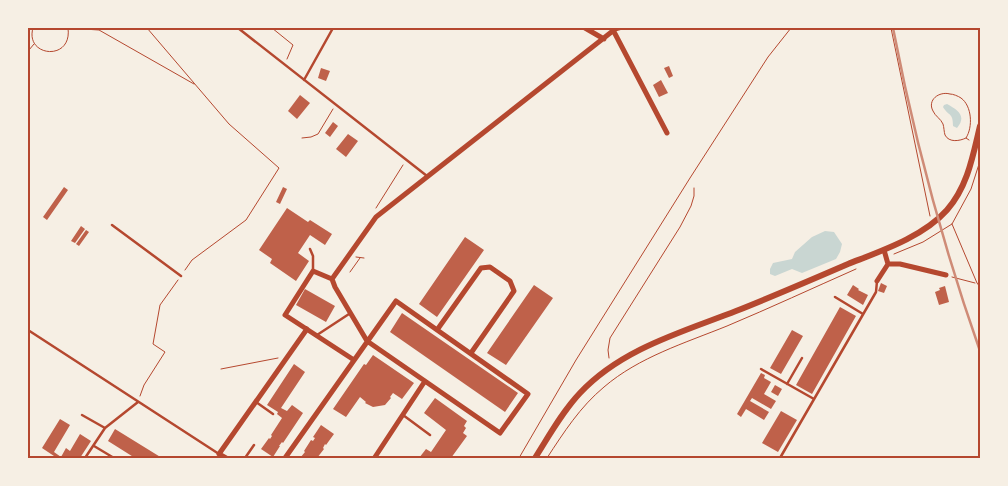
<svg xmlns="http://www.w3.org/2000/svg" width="1008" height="486" viewBox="0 0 1008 486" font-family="'Asap Condensed',sans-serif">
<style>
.water{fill:#c9d6d2}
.building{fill:#bf614a}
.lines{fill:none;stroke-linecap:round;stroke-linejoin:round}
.path{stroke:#b5482f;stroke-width:1}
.service{stroke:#b5482f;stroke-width:2.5}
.minor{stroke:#b5482f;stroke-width:5}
.tertiary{stroke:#b5482f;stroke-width:6}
.rail{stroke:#cf8b77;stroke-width:2.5}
.neatline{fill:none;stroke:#b5482f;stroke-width:2}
</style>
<rect width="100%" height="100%" fill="#f6efe4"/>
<!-- water -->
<path class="water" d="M947,104C958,110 967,116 957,128L953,126C953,112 949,117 943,107L944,105Z
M825,231L834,232L842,244L840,252L836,259L802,273L792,269L775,276L770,274V269L773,263L792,259L795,252L812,237Z"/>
<!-- building -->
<path class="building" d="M669,66L673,76L669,78L664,68Z
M321,68L330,71L326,81L318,78Z
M661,80L668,93L659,97L653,85Z
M300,95L310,103L297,119L288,111Z
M333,122L338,126L330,137L325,133Z
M348,134L358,141L346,157L336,149Z
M64,187L68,190L47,220L43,217Z
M283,187L287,189L280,204L276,202Z
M287,208L308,222L310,220L332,234L325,245L310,235L298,253L309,261L296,281L270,263L272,259L259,250Z
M81,226L85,229L75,243L71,241Z
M86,230L89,232L79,246L76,244Z
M465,237L484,250L437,317L419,304Z
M881,283L887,286L884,293L878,291Z
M534,285L553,298L506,365L487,353Z
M853,285L859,289L858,290L868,295L863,305L847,295Z
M945,286L949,302L939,305L935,292L940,290L939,288Z
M305,289L335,306L326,322L296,305Z
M840,307L856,316L812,394L796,385Z
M402,313L518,393L505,412L390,332Z
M792,330L803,336L781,374L770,368Z
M373,355L414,383L402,399L393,393L390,397L391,398L385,405L373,407L365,403L366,402L360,397L346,417L333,409L364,364L366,365Z
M294,364L305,372L281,408L287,411L292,405L303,413L283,443L282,442L279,446H280L273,457L261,449L269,438L270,439L272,436L271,435L282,418L277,414L278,412L267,405Z
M761,373L765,375L764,378L771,382L764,394L776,401L771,409L752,398L750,401L769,412L764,420L746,409L741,417L737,414Z
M775,385L782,389L778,396L771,392Z
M435,398L467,421L464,426L466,428L463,433L467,436L451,458H419L426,449L431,452L446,430L424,413Z
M781,411L797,420L778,452L762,443Z
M60,419L70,425L54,452L61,457L66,448L70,451L80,434L91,441L80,458H57L42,448Z
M321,425L334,434L326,445L325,444L323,448L324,449L317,458H300L305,452L304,451L311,440L313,441L315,438L313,437Z
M115,429L162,458H135L108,441Z"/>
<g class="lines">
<!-- path -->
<path class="path" d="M33,28C24,57 73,62 68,28
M68,28L99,30L194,84
M147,28L229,124L279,168L246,220L192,260L185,270
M272,28L293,45L287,59
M891,28L930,216
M28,60L29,50L34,44
M302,138L311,137L318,134L333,109
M966,138C960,141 949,143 945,135C944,132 944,127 943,124C941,119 935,116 933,111C927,100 939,91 950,94C953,94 958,96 961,98C972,106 973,127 966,138L969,140
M376,208L403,165
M952,224L977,283L980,287
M894,254L923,242L952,224L971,189L980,161
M356,257L364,258
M350,272L360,258
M952,277L975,283
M609,358L608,350L610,338L680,227L691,206L694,196V188
M221,369L278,358
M140,396L144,385L165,352L153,344L160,305L178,280
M519,458L576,360L690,178L768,57L791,28
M547,458C564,432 580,407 604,387C639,357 685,343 727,326C770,308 813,288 856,269"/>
<!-- service -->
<path class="service" d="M238,28L427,176
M616,30L623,28
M304,80L333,28
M112,225L181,276
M310,249L313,256V270
M835,297L863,314
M28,330L219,454
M317,335L349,314
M761,369L814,399
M787,384L802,358
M256,402L273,414
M82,415L105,428
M403,415L430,435
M94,446L114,458
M85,458L105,428L138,402
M245,458L254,445
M780,458L876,292L877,281"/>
<!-- minor -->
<path class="minor" d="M585,28L604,39
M612,28L667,133
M884,250L888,264
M888,264H900L946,275
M332,279L313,271L285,315L354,360
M877,281L888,264
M437,330L481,268L490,267L510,281L514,291L471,353
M375,457L425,381
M226,458L219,454L307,329
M285,458C322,406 359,353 396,301L528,394L500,433L367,341L335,287L332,279L376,217L614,30"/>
<!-- tertiary -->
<path class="tertiary" d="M535,458C549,436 562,412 580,393C621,349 682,332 736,311C774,296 811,280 848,264C881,251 923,237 947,210C968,186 973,155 980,126"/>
<!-- rail -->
<path class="rail" d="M893,28C914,137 943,246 980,351"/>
</g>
<!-- border -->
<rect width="1008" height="486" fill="none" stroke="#f6efe4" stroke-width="58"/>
<rect x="29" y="29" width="950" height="428" class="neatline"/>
</svg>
